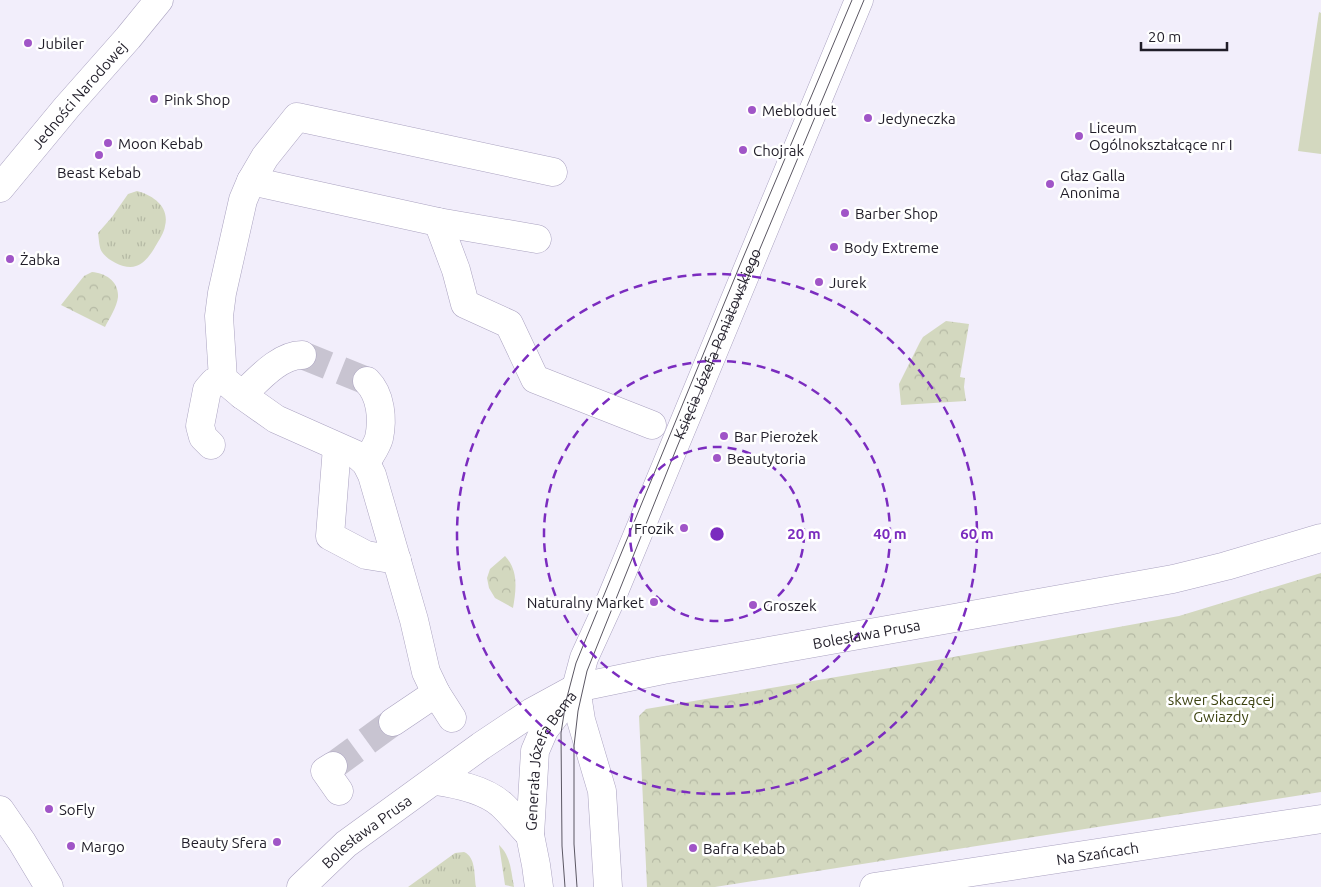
<svg xmlns="http://www.w3.org/2000/svg" width="1321" height="887" viewBox="0 0 1321 887" font-family="Ubuntu,sans-serif">
<style>
.grass{fill:url(#grass-tufts)}
.park{fill:url(#park-crowns)}
.pitch{fill:#d3d8bf}
.lines{fill:none;stroke-linecap:round;stroke-linejoin:round}
.minor-tunnel{stroke:#c8c4d1;stroke-width:28;stroke-dasharray:28 14;stroke-linecap:butt}
.minor-casing{stroke:#aaa2c0;stroke-width:29}
.minor{stroke:#fff;stroke-width:28}
.tram{stroke:#5b5763;stroke-width:1}
.ring{fill:none;stroke:#7b2cbf;stroke-width:2.5;stroke-dasharray:9 6}
.poi-dot{fill:#a055c7;stroke:#fff;stroke-width:2}
.labels{text-anchor:middle;dominant-baseline:central;stroke-width:5;stroke-linejoin:round;paint-order:stroke}
.poi-label{font-size:15px;fill:#201d28;stroke:#fff;text-anchor:start}
.street-label{font-size:15px;fill:#201d28;stroke:#fff}
.park-label{font-size:15px;fill:#3d4311;stroke:#fff}
.centre{fill:#7b2cbf;stroke:#fff;stroke-width:2.5}
.ring-label{font-size:15px;text-anchor:middle;font-weight:bold;fill:#7b2cbf;stroke:#fff;stroke-width:5;stroke-linejoin:round;paint-order:stroke}
</style>
<defs>
<pattern id="grass-tufts" width="24" height="20" patternUnits="userSpaceOnUse" patternTransform="scale(1.25)"><rect width="24" height="20" fill="#d3d8bf"/><path d="M3 7l-1-3M5 7V3M7 7l1-3M15 17l-1-3M17 17v-4M19 17l1-3" fill="none" stroke="#b5b9a4"/></pattern>
<pattern id="park-crowns" width="20" height="18" patternUnits="userSpaceOnUse" patternTransform="scale(1.25)"><rect width="20" height="18" fill="#d3d8bf"/><path d="M2 6a3 3 0 1 1 6 0M12 15a3 3 0 1 1 6 0" fill="none" stroke="#b5b9a4"/></pattern>
</defs>
<rect width="100%" height="100%" fill="#f2eefb"/>
<!-- grass -->
<path class="grass" d="M137,191C152,195 170,206 165,226C164,233 159,240 155,247C151,254 144,264 136,266C126,270 108,261 102,252C99,248 99,239 98,233L112,217L128,194Z
M499,845C511,856 511,872 514,887L505,885Z
M464,852C476,857 474,875 476,887H408L455,853Z"/>
<!-- park -->
<path class="park" d="M92,272C105,273 119,281 118,297C117,307 109,319 105,327L61,305L84,276Z
M946,321L969,324L960,377L965,378L964,387L966,401L901,405L899,384L920,342L923,337Z
M505,556C519,571 516,590 513,608L495,598L489,588L487,578L490,569Z
M1321,573V792L715,887H647L639,716L646,709L937,660L1179,616Z"/>
<!-- pitch -->
<path class="pitch" d="M1319,12L1321,13V154L1298,151Z"/>
<g class="lines">
<!-- minor-tunnel -->
<path class="minor-tunnel" d="M302,355L367,381
M333,766L393,722"/>
<!-- minor casing -->
<g class="minor-casing">
<g id="minor">
<path d="M553,172L297,117L265,157L251,181L438,222L456,270L465,304L509,324L535,379L652,425"/>
<path d="M251,181L243,200L222,293L219,316L223,379L242,395L276,419L357,455L366,463L372,475L414,620L426,672L436,693L393,722"/>
<path id="s1" d="M0,188L67,107L128,38L159,0"/>
<path d="M438,222L537,239"/>
<path d="M242,395C258,380 279,355 302,355"/>
<path d="M211,445L203,437L200,426L207,390L214,382L223,379"/>
<path d="M337,447L330,536L366,555L397,560"/>
<path d="M366,463C370,455 377,446 379,438C383,419 381,395 367,381"/>
<path d="M576,688L581,720L602,791L608,887"/>
<path d="M436,693L452,718"/>
<path d="M333,766L325,771L339,791"/>
<path d="M435,781C457,784 483,789 501,804C511,813 520,825 530,835"/>
<path d="M0,810L22,842L49,887"/>
<path id="s2" d="M301,887L346,844L481,746L532,712L576,688L663,670L1173,579L1226,566L1321,538"/>
<path id="s3" d="M539,887L536,865L530,835L535,751L544,730L576,688L584,658L611,599L859,0"/>
<path id="s4" d="M874,887L1321,819"/>
</g>
</g>
<!-- minor -->
<use href="#minor" class="minor"/>
<!-- tram -->
<path class="tram" d="M565,887L562,846L561,733L566,701L576,663L740,265L852,0
M577,887L574,844V746L578,711L587,671L677,447L864,0"/>
</g>
<!-- distance rings -->
<g class="ring">
<circle cx="717" cy="534" r="87"/>
<circle cx="717" cy="534" r="173"/>
<circle cx="717" cy="534" r="260"/>
</g>
<!-- markers -->
<g class="poi-dot">
<circle cx="28" cy="43" r="5"/>
<circle cx="154" cy="99" r="5"/>
<circle cx="752" cy="110" r="5"/>
<circle cx="868" cy="118" r="5"/>
<circle cx="1079" cy="136" r="5"/>
<circle cx="108" cy="143" r="5"/>
<circle cx="743" cy="150" r="5"/>
<circle cx="99" cy="155" r="5"/>
<circle cx="1050" cy="184" r="5"/>
<circle cx="845" cy="213" r="5"/>
<circle cx="834" cy="247" r="5"/>
<circle cx="10" cy="259" r="5"/>
<circle cx="819" cy="282" r="5"/>
<circle cx="724" cy="436" r="5"/>
<circle cx="717" cy="458" r="5"/>
<circle cx="684" cy="528" r="5"/>
<circle cx="654" cy="602" r="5"/>
<circle cx="753" cy="605" r="5"/>
<circle cx="49" cy="809" r="5"/>
<circle cx="277" cy="842" r="5"/>
<circle cx="71" cy="846" r="5"/>
<circle cx="693" cy="848" r="5"/>
</g>
<g class="labels">
<!-- poi labels -->
<g class="poi-label">
<text x="38" y="43">Jubiler</text>
<text x="164" y="99">Pink Shop</text>
<text x="762" y="110">Mebloduet</text>
<text x="878" y="118">Jedyneczka</text>
<text x="1089" y="127">Liceum<tspan x="1089" dy="17">Ogólnokształcące nr I</tspan></text>
<text x="118" y="143">Moon Kebab</text>
<text x="753" y="150">Chojrak</text>
<text x="99" y="172" text-anchor="middle">Beast Kebab</text>
<text x="1060" y="175">Głaz Galla<tspan x="1060" dy="17">Anonima</tspan></text>
<text x="855" y="213">Barber Shop</text>
<text x="844" y="247">Body Extreme</text>
<text x="20" y="259">Żabka</text>
<text x="829" y="282">Jurek</text>
<text x="734" y="436">Bar Pierożek</text>
<text x="727" y="458">Beautytoria</text>
<text x="674" y="528" text-anchor="end">Frozik</text>
<text x="644" y="602" text-anchor="end">Naturalny Market</text>
<text x="763" y="605">Groszek</text>
<text x="59" y="809">SoFly</text>
<text x="267" y="842" text-anchor="end">Beauty Sfera</text>
<text x="81" y="846">Margo</text>
<text x="703" y="848">Bafra Kebab</text>
</g>
<!-- street labels -->
<g class="street-label">
<text stroke="none"><textPath href="#s1" startOffset="122">Jedności Narodowej</textPath></text>
<text stroke="none"><textPath href="#s3" startOffset="585">Księcia Józefa Poniatowskiego</textPath></text>
<text stroke="none"><textPath href="#s2" startOffset="636">Bolesława Prusa</textPath></text>
<text stroke="none"><textPath href="#s3" startOffset="132">Generała Józefa Bema</textPath></text>
<text stroke="none"><textPath href="#s2" startOffset="86">Bolesława Prusa</textPath></text>
<text stroke="none"><textPath href="#s4" startOffset="226">Na Szańcach</textPath></text>
</g>
<!-- park labels -->
<g class="park-label">
<text x="1221" y="699">skwer Skaczącej<tspan x="1221" dy="17">Gwiazdy</tspan></text>
</g>
</g>
<circle cx="717" cy="534" r="8" class="centre"/>
<g class="ring-label">
<text x="804" y="539">20 m</text>
<text x="890" y="539">40 m</text>
<text x="977" y="539">60 m</text>
</g>
<!-- scale -->
<path d="M1141 42v8h86v-8" fill="none" stroke="#201d28" stroke-width="2.5"/>
<text x="1148" y="42" font-size="15" fill="#201d28" stroke="#ffffff" stroke-width="4" paint-order="stroke">20 m</text>
</svg>
